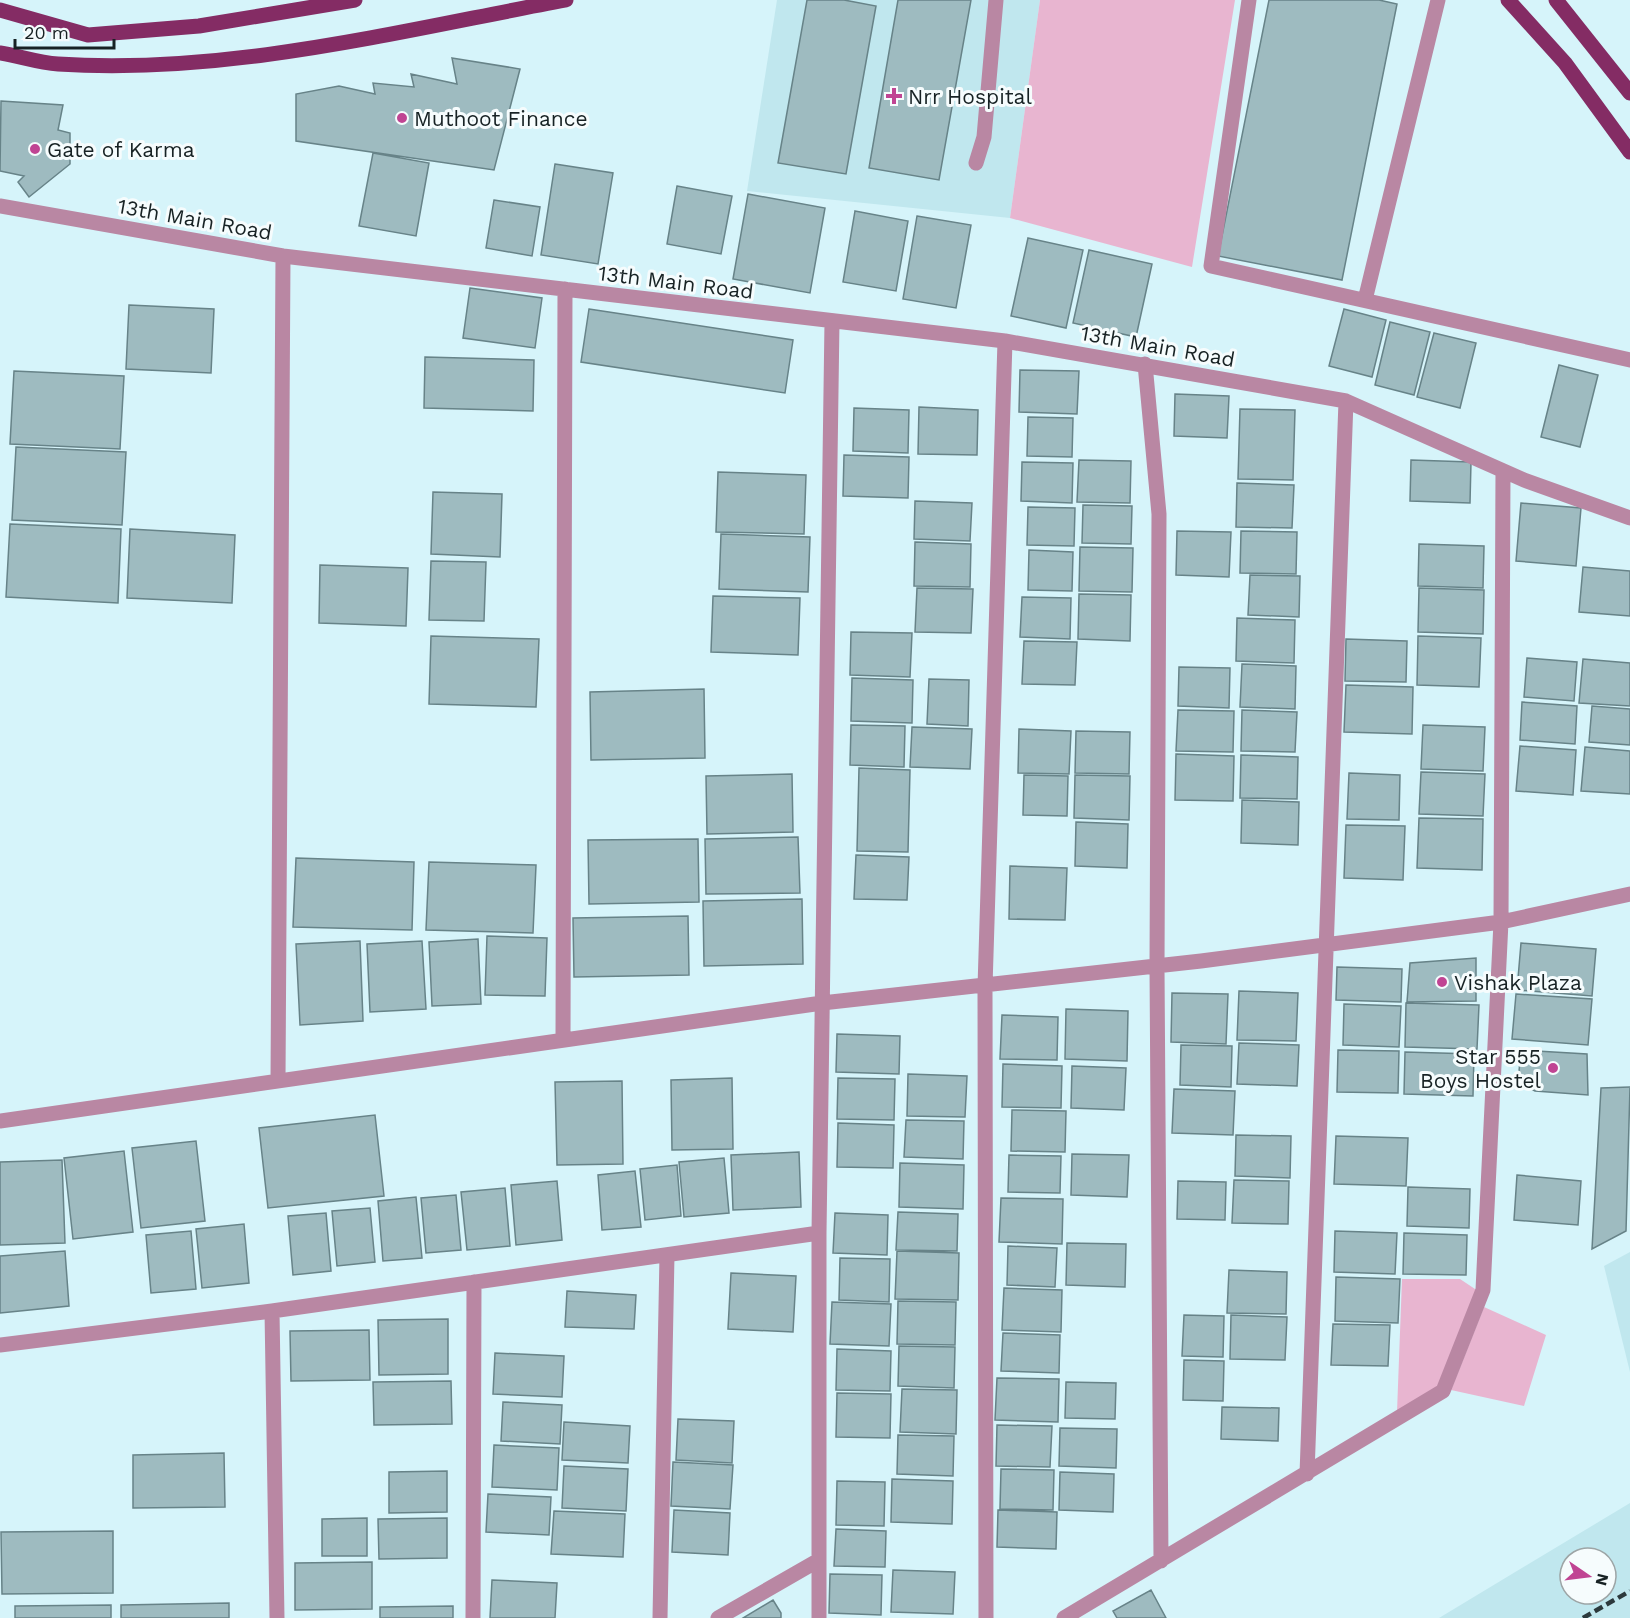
<svg xmlns="http://www.w3.org/2000/svg" width="1630" height="1618" viewBox="0 0 1630 1618" font-family="'Work Sans',sans-serif">
<style>
.built{fill:#c0e7ee;fill-rule:evenodd}
.green{fill:#e8b5d0}
.building{fill:#9ebbc0;stroke:#678388;stroke-width:1.5}
.lines{fill:none;stroke-linecap:round;stroke-linejoin:round}
.minor{stroke:#b987a3;stroke-width:15}
.major{stroke:#842c64;stroke-width:15}
.rail{stroke:#2c393c;stroke-width:4.5;stroke-dasharray:9 4.5;stroke-linecap:butt}
.poi-dot{fill:#c04493;stroke:#f6fcfd;stroke-width:2}
.labels{text-anchor:middle;dominant-baseline:central;stroke-width:6;stroke-linejoin:round;paint-order:stroke}
.poi-label{font-size:21px;fill:#172224;stroke:#f6fcfd;text-anchor:start}
.street-label{font-size:21px;fill:#172224;stroke:#f6fcfd}
</style>
<rect width="100%" height="100%" fill="#d6f4fa"/>
<!-- built -->
<path class="built" d="M777,0H1040L1010,218L747,191Z
M1630,1252V1372L1604,1266Z
M1630,1503V1618H1439ZM1570,1558H1606V1594H1570Z"/>
<!-- green -->
<path class="green" d="M1040,0H1235L1192,267L1010,218Z
M1402,1279H1460L1478,1291L1439,1386L1397,1412Z
M1484,1307L1546,1335L1524,1406L1451,1390Z"/>
<!-- building -->
<path class="building" d="M807,0H844L876,6L846,174L778,163Z
M898,0H971L939,180L869,168Z
M1269,0H1379L1397,4L1342,280L1218,256Z
M452,58L520,69L494,170L296,141V94L339,86L375,94L373,83L414,87L411,74L457,84Z
M1,101L63,105L58,130L70,133V164L29,197L18,182L24,176L0,171Z
M373,153L429,163L416,236L359,226Z
M555,164L613,173L598,264L541,255Z
M677,186L732,196L721,254L667,244Z
M748,194L825,208L810,293L733,279Z
M494,200L540,207L532,256L486,248Z
M855,211L908,221L896,291L843,282Z
M917,216L971,225L956,308L903,299Z
M1028,238L1083,250L1066,328L1011,316Z
M1089,250L1152,264L1136,337L1073,323Z
M470,288L542,298L535,348L463,338Z
M129,305L214,309L211,373L126,369Z
M589,309L793,340L785,393L581,362Z
M1344,309L1386,320L1372,377L1329,366Z
M1390,322L1430,332L1414,395L1375,385Z
M1434,333L1476,343L1460,408L1417,397Z
M425,357L534,360L533,411L424,408Z
M1559,365L1598,375L1580,447L1541,437Z
M1020,370L1079,371L1077,414L1019,412Z
M14,371L124,376L120,449L10,444Z
M1175,394L1229,396L1227,438L1174,436Z
M919,407L978,410L977,455L918,454Z
M854,408L909,410L908,453L853,451Z
M1240,409L1295,410L1293,480L1238,479Z
M1028,417L1073,418L1072,457L1027,456Z
M16,447L126,452L122,525L12,520Z
M844,455L909,457L908,498L843,496Z
M1079,460L1131,461L1130,503L1077,502Z
M1411,460L1471,462L1470,503L1410,501Z
M1022,462L1073,463L1072,503L1021,501Z
M718,472L806,475L804,534L716,532Z
M1237,483L1294,485L1292,528L1236,527Z
M433,492L502,494L500,557L431,554Z
M915,501L972,503L970,541L914,539Z
M1521,503L1581,508L1576,566L1516,561Z
M1083,505L1132,506L1131,544L1082,543Z
M1028,507L1075,508L1074,546L1027,545Z
M10,524L121,529L118,603L6,597Z
M130,529L235,535L232,603L127,598Z
M1177,531L1231,532L1229,577L1176,575Z
M1241,531L1297,532L1296,574L1240,573Z
M721,534L810,537L808,592L719,589Z
M915,542L971,544L970,587L914,586Z
M1419,544L1484,546L1483,588L1418,586Z
M1080,547L1133,548L1132,592L1079,591Z
M1029,550L1073,552L1072,591L1028,590Z
M431,561L486,562L484,621L429,620Z
M320,565L408,568L406,626L319,623Z
M1583,567L1630,571V616L1579,612Z
M1250,575L1300,576L1299,617L1248,615Z
M917,588L973,589L971,633L915,632Z
M1419,588L1484,590L1483,634L1418,632Z
M1079,594L1131,595L1130,641L1078,639Z
M713,596L800,598L798,655L711,652Z
M1022,597L1071,598L1070,639L1020,637Z
M1237,618L1295,620L1294,663L1236,661Z
M851,632L912,633L910,677L850,675Z
M431,636L539,639L536,707L429,704Z
M1418,636L1481,638L1479,687L1417,685Z
M1346,639L1407,641L1406,682L1345,681Z
M1024,641L1077,642L1075,685L1022,684Z
M1527,658L1577,662L1574,701L1524,697Z
M1583,659L1630,663V706L1579,703Z
M1242,664L1296,666L1295,709L1240,707Z
M1179,667L1230,668L1229,708L1178,706Z
M852,678L913,680L912,723L851,721Z
M929,679L969,680L968,726L927,724Z
M1346,685L1413,687L1412,734L1344,732Z
M704,689L705,758L591,760L590,692Z
M1522,702L1577,706L1575,744L1520,740Z
M1592,706L1630,709V745L1589,742Z
M1178,710L1234,711L1233,752L1176,751Z
M1242,710L1297,712L1295,752L1241,751Z
M851,725L905,726L904,767L850,765Z
M1423,725L1485,727L1483,771L1421,769Z
M912,727L972,729L970,769L910,767Z
M1019,729L1071,731L1069,774L1018,773Z
M1076,731L1130,732L1129,774L1075,773Z
M1520,746L1576,750L1573,795L1516,791Z
M1585,747L1630,751V794L1581,791Z
M1176,754L1234,756L1233,801L1175,800Z
M1241,755L1298,757L1297,799L1240,798Z
M859,768L910,770L908,852L857,851Z
M1421,772L1485,774L1483,816L1419,814Z
M1349,773L1400,775L1399,820L1347,819Z
M792,774L793,832L707,834L706,776Z
M1024,775L1068,776L1067,816L1023,815Z
M1075,775L1130,776L1129,820L1074,818Z
M1242,800L1299,802L1298,845L1241,843Z
M1419,818L1483,819L1482,870L1417,868Z
M1076,822L1128,824L1127,868L1075,866Z
M1346,825L1405,826L1403,880L1344,878Z
M798,837L800,893L706,894L705,839Z
M698,839L699,902L589,904L588,840Z
M856,855L909,857L907,900L854,899Z
M296,858L414,862L412,930L293,927Z
M429,862L536,865L533,933L426,930Z
M1010,866L1067,868L1065,920L1009,919Z
M802,899L803,964L704,966L703,901Z
M688,916L689,975L574,977L573,918Z
M487,936L547,938L545,996L485,995Z
M478,939L481,1004L432,1006L429,942Z
M360,941L363,1021L300,1025L296,944Z
M422,941L426,1009L370,1012L367,944Z
M1521,943L1596,949L1592,996L1517,990Z
M1476,958V1001L1407,1002L1410,963Z
M1476,958V1001L1407,1002L1410,963Z
M1337,967L1402,969L1401,1002L1336,1000Z
M1239,991L1298,993L1296,1041L1237,1040Z
M1172,993L1228,994L1226,1044L1171,1042Z
M1516,994L1592,999L1588,1045L1512,1039Z
M1406,1003L1479,1005L1477,1049L1405,1047Z
M1344,1004L1401,1006L1399,1047L1343,1045Z
M1066,1009L1128,1011L1127,1061L1065,1059Z
M1002,1015L1058,1017L1057,1060L1000,1059Z
M837,1034L900,1036L899,1074L836,1072Z
M1239,1043L1299,1045L1297,1086L1237,1084Z
M1181,1045L1232,1046L1231,1087L1180,1085Z
M1338,1050L1399,1051L1398,1093L1337,1092Z
M1521,1050L1587,1054L1588,1095L1535,1091L1518,1082Z
M1521,1050L1587,1054L1588,1095L1535,1091L1518,1082Z
M1405,1052L1474,1054L1473,1096L1404,1094Z
M1003,1064L1062,1066L1061,1108L1002,1107Z
M1072,1066L1126,1068L1124,1110L1071,1108Z
M908,1074L967,1076L965,1117L907,1116Z
M732,1078L733,1149L672,1150L671,1080Z
M838,1078L895,1079L894,1120L837,1119Z
M622,1081L623,1164L557,1165L555,1082Z
M1630,1087L1626,1231L1592,1249L1601,1088Z
M1174,1089L1235,1091L1233,1135L1172,1133Z
M1012,1110L1066,1111L1065,1152L1011,1151Z
M375,1115L384,1196L268,1208L259,1128Z
M906,1120L964,1121L963,1159L904,1157Z
M838,1123L894,1125L893,1168L837,1167Z
M1236,1135L1291,1136L1290,1178L1235,1176Z
M1336,1136L1408,1138L1406,1186L1334,1184Z
M196,1141L205,1221L141,1228L132,1148Z
M124,1151L133,1232L73,1239L64,1158Z
M799,1152L801,1207L733,1210L731,1155Z
M1072,1154L1129,1155L1127,1197L1071,1195Z
M1009,1155L1061,1156L1060,1193L1008,1192Z
M724,1158L729,1213L684,1217L679,1162Z
M62,1160L65,1243L0,1245V1162Z
M900,1163L964,1165L963,1209L899,1207Z
M677,1165L681,1216L645,1220L640,1169Z
M635,1171L641,1227L602,1230L598,1175Z
M1517,1175L1581,1181L1578,1225L1514,1220Z
M1234,1180L1289,1181L1288,1224L1232,1223Z
M557,1181L562,1240L516,1245L511,1185Z
M1178,1181L1226,1182L1225,1220L1177,1219Z
M1408,1187L1470,1189L1469,1228L1407,1226Z
M505,1188L510,1246L467,1250L461,1192Z
M456,1195L461,1250L426,1253L421,1198Z
M416,1197L422,1258L383,1261L378,1201Z
M1001,1198L1063,1199L1062,1244L999,1242Z
M370,1208L375,1262L337,1266L332,1211Z
M898,1212L958,1214L957,1251L896,1250Z
M326,1213L331,1271L293,1275L288,1216Z
M835,1213L888,1215L887,1255L833,1253Z
M244,1224L249,1283L202,1288L196,1229Z
M191,1231L196,1289L151,1293L146,1235Z
M1335,1231L1397,1233L1395,1274L1334,1272Z
M1404,1233L1467,1235L1466,1275L1403,1274Z
M1067,1243L1126,1244L1125,1287L1066,1285Z
M1008,1246L1057,1248L1055,1287L1007,1285Z
M65,1251L69,1306L0,1313V1256Z
M897,1251L959,1253L958,1300L895,1299Z
M840,1258L890,1259L889,1302L839,1300Z
M1229,1270L1287,1272L1286,1314L1227,1313Z
M731,1273L796,1276L793,1332L728,1329Z
M1336,1277L1400,1279L1398,1323L1335,1321Z
M1004,1288L1062,1290L1061,1332L1002,1330Z
M567,1291L636,1295L634,1329L565,1327Z
M898,1301L956,1302L955,1345L897,1344Z
M832,1302L891,1304L889,1346L830,1344Z
M1184,1315L1224,1316L1223,1357L1182,1356Z
M1231,1315L1287,1317L1285,1360L1230,1359Z
M448,1319V1374L379,1375L378,1320Z
M1333,1324L1390,1325L1388,1366L1331,1365Z
M369,1330L370,1380L291,1381L290,1331Z
M1003,1333L1060,1335L1059,1373L1001,1371Z
M899,1346L955,1347L954,1388L898,1386Z
M837,1349L891,1351L890,1391L836,1390Z
M495,1353L564,1356L562,1397L493,1394Z
M1184,1360L1224,1361L1223,1401L1183,1400Z
M997,1378L1059,1379L1058,1422L995,1420Z
M451,1381L452,1424L374,1425L373,1382Z
M1066,1382L1116,1383L1115,1419L1065,1418Z
M902,1389L957,1390L956,1434L900,1432Z
M837,1393L891,1394L890,1438L836,1437Z
M503,1402L562,1405L560,1444L501,1441Z
M1222,1407L1279,1408L1278,1441L1221,1439Z
M678,1419L734,1421L732,1463L676,1460Z
M564,1422L630,1426L628,1463L562,1460Z
M997,1425L1052,1426L1050,1467L996,1466Z
M1060,1428L1117,1429L1116,1468L1059,1466Z
M898,1435L954,1436L953,1476L897,1474Z
M494,1445L559,1448L557,1490L492,1487Z
M224,1453L225,1507L133,1508V1455Z
M673,1462L733,1465L730,1509L671,1506Z
M564,1466L628,1469L626,1511L562,1508Z
M1001,1469L1054,1470L1053,1510L1000,1509Z
M447,1471V1512L389,1513V1472Z
M1060,1472L1114,1474L1113,1512L1059,1510Z
M892,1479L953,1481L952,1524L891,1522Z
M837,1481L885,1482L884,1526L836,1525Z
M488,1494L551,1497L549,1535L486,1532Z
M674,1510L730,1513L728,1555L672,1552Z
M998,1510L1057,1512L1056,1549L997,1547Z
M554,1511L625,1514L623,1557L551,1554Z
M367,1518V1556H322V1519Z
M447,1518V1558L379,1559L378,1519Z
M836,1529L886,1531L885,1567L834,1566Z
M113,1531V1593L2,1594L1,1532Z
M372,1562V1609L295,1610V1563Z
M893,1570L955,1572L953,1614L891,1612Z
M830,1574L882,1575L881,1615L829,1613Z
M492,1580L557,1583L555,1618H490Z
M1151,1590L1166,1618H1117L1113,1611Z
M773,1600L781,1613V1618H743Z
M229,1603V1618H121V1605Z
M111,1605V1618H15V1606Z
M453,1606V1618H380V1607Z"/>
<g class="lines">
<!-- minor -->
<path class="minor" d="M1249,0L1211,266L1630,360
M976,163L984,137L996,0
M0,206L283,256L1005,341L1346,401L1524,480L1630,518
M1365,300L1438,0
M1145,364L1159,514L1157,966L1161,1561
M563,1039L565,289
M278,1081L283,256
M0,1121L822,1003L1201,961L1501,922L1630,894
M272,1311L277,1618
M0,1345L272,1311L819,1233
M1307,1474L1346,401
M473,1618L474,1282
M660,1618L667,1255
M718,1618L819,1560
M819,1618V1233L832,321
M986,1618L985,987L1005,341
M1064,1618L1443,1391L1483,1290L1501,922L1503,471"/>
<!-- major -->
<path class="major" d="M1508,0L1565,63L1630,152
M1556,0L1630,93
M0,10L88,35L199,26L355,0
M0,53C19,56 39,63 58,64C229,75 399,31 566,0"/>
<!-- rail -->
<path class="rail" d="M1583,1618L1630,1591"/>
</g>
<!-- markers -->
<g class="poi-dot">
<path d="M891 87h6v6h6v6h-6v6h-6v-6h-6v-6h6z"/>
<circle cx="402" cy="118" r="6"/>
<circle cx="35" cy="149" r="6"/>
<circle cx="1442" cy="982" r="6"/>
<circle cx="1553" cy="1068" r="6"/>
</g>
<g class="labels">
<!-- poi labels -->
<g class="poi-label">
<text x="908" y="96">Nrr Hospital</text>
<text x="414" y="118">Muthoot Finance</text>
<text x="47" y="149">Gate of Karma</text>
<text x="1454" y="982">Vishak Plaza</text>
<text x="1541" y="1056" text-anchor="end">Star 555<tspan x="1541" dy="24">Boys Hostel</tspan></text>
</g>
<!-- street labels -->
<g class="street-label">
<text transform="translate(195 219) rotate(10)">13th Main Road</text>
<text transform="translate(676 282) rotate(7)">13th Main Road</text>
<text transform="translate(1158 346) rotate(10)">13th Main Road</text>
</g>
</g>
<!-- north arrow -->
<g transform="translate(1588 1576) rotate(104)"><circle r="28" fill="#f6fcfd" stroke="#9da5a6" stroke-width="1.5"/>
<path d="M0-4.5L10 22L0 15L-10 22Z" fill="#c04493"/>
<text y="-9" font-size="16" font-weight="bold" text-anchor="middle" fill="#172224">N</text>
</g>
<!-- scale -->
<path d="M15 39v9h99v-9" fill="none" stroke="#172224" stroke-width="3"/>
<text x="24" y="39" font-size="18" fill="#172224" stroke="#f6fcfd" stroke-width="4.5" paint-order="stroke">20 m</text>
</svg>
